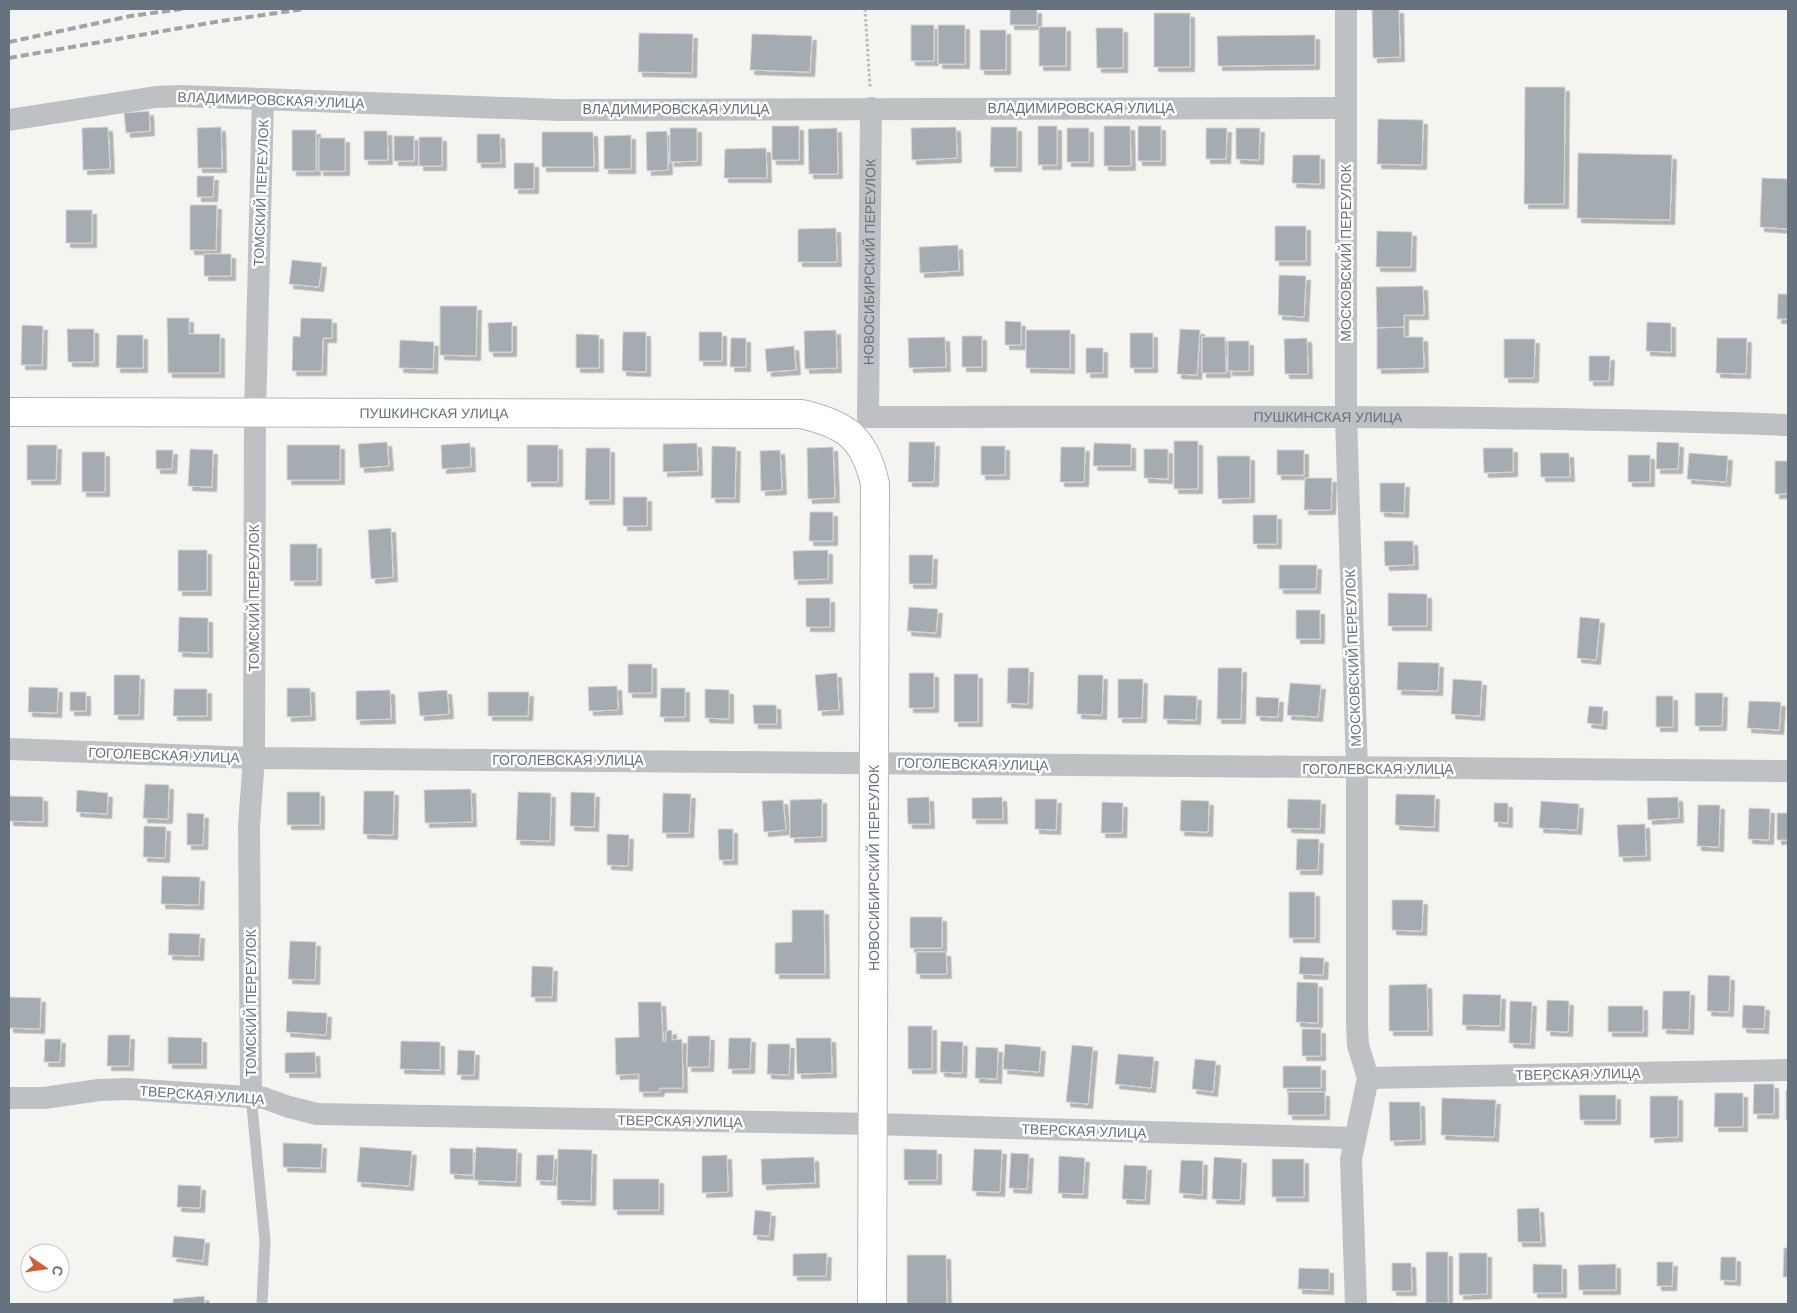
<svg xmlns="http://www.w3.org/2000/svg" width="1797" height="1313" viewBox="0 0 1797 1313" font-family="'DM Sans',sans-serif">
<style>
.building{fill:#a5acb1;stroke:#d5d5d3;filter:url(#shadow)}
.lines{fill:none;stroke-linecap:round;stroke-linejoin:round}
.secondary-casing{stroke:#b2b6ba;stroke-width:30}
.path{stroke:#b7babc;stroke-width:3;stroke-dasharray:2.5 2.5;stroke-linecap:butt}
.lane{stroke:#bdc1c4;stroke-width:11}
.street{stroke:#bdc1c4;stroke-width:22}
.secondary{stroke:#fff;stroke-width:28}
.rail{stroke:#9fa4a9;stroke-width:4;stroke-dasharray:8 4;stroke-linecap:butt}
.labels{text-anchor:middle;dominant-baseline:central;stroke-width:5;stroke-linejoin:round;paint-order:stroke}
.street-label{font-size:14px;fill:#66737f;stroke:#fff}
</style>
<defs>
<filter id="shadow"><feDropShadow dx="4.5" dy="4.5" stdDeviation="0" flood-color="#0004"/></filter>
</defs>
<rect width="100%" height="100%" fill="#f4f4f1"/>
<!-- building -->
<path class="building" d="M1010,9H1037V25H1010Z
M1372,9H1399L1400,57L1373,58Z
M1154,13H1190V67H1154Z
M911,25H934V61H911Z
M938,25H965V64H938Z
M1039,27H1066V66H1039Z
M1096,28H1123V68H1097Z
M980,30H1006V70H980Z
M639,33L693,34L692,73L638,72Z
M752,34L812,36L810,72L750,70Z
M1315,35V65L1218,66L1217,36Z
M1525,87H1565L1564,204H1524Z
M149,111L150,131L126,133L124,113Z
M1378,119L1423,120L1422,165L1377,164Z
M772,126H799V160H772Z
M1038,126H1057V165H1038Z
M1104,126H1130L1131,166H1104Z
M1138,126H1161V161H1138Z
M108,127L110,169L83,170L82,128Z
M221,127L222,168H198L197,128Z
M956,127L957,158L912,160L911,128Z
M991,127H1017V167H990Z
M670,128H697V161L670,162Z
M837,128L838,174H809L808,129Z
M1067,128H1089V162H1067Z
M1206,128H1227L1226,159H1206Z
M1236,128H1260L1259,160L1236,159Z
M292,130H316V171H292Z
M364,131H387L388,160H364Z
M667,131L668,170L647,171L646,132Z
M542,132H593L594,167H542Z
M477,134H500L501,163H477Z
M631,135V169H604V136Z
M394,136H414V161H394Z
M419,137H442V166H419Z
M319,138H345V171H319Z
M766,148L767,178H724L725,149Z
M1578,153L1672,155L1670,220L1577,218Z
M1293,155H1320V184L1292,183Z
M514,163H534V189H514Z
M197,176H214L213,197H197Z
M1762,178L1788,179V229L1760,227Z
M190,205H217L216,250H190Z
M66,210H92V243H66Z
M1275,226H1306V261H1275Z
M836,228L837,262H798V229Z
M1377,231L1412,232L1411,267H1376Z
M958,245L959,271L920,273L919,247Z
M204,254H231V276H204Z
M292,260L322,263L319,287L289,284Z
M1279,275L1306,276L1304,317L1278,315Z
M1423,286L1424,315H1404V327L1377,328L1376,287Z
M1778,294H1788V319H1777Z
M440,306H477L476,356L440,355Z
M167,318H189V334H220V373H168Z
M301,318L332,319V338H323L322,371H292L293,336L300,337Z
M1005,321L1021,322V345H1005Z
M512,322V352H489L488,323Z
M1647,322L1671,323V352L1646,351Z
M22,325L43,326L42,365H21Z
M1404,327V337H1423L1424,368L1377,369V328Z
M67,329H94V362H68Z
M1180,329L1200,330L1197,375L1177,374Z
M836,330L837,368L805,369L804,331Z
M1026,330H1070V369L1026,368Z
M623,332H646V372L622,371Z
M699,332H722V361H699Z
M1130,333H1153V368H1130Z
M576,334L599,335V368H576Z
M117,335H143V368H116Z
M962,336H982V367H962Z
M945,337L946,367L909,368L908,338Z
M1202,337H1225L1226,373H1202Z
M731,338H746V367H730Z
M1307,338L1308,374H1285L1284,339Z
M1717,338H1747L1746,374L1716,373Z
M1504,339H1535L1534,378H1504Z
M400,340L434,342L433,369L399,368Z
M1228,341H1249V371H1228Z
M794,346L796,370L767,372L765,349Z
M1086,348H1103V373H1086Z
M1589,356H1610L1609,381H1589Z
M1174,441H1198V489H1174Z
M387,442L389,466L360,468L358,444Z
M909,442H935L934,482H908Z
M1657,442L1679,443L1678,469H1656Z
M470,443L471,467L442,469L441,445Z
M697,443L698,471L663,472V444Z
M1094,443L1131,444V466H1093Z
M27,445H57L56,480H27Z
M287,445H340V480H287Z
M527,445H558V482H527Z
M712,446L736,447L735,498H711Z
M981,446H1005V475H981Z
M833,447L835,498L808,499L807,448Z
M1061,447H1085L1084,482H1060Z
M586,448H610V500H585Z
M1483,448H1513V472L1484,473Z
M190,449L213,450L212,487L188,486Z
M1144,449H1168V479L1144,478Z
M156,450H173L172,469H156Z
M780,450L782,490L761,491L760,451Z
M1277,450H1304V475H1277Z
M82,452H105V492H82Z
M1540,453H1569L1570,477H1541Z
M1689,453L1728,456L1726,482L1687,479Z
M1628,455H1650V482H1628Z
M1217,456H1250V498L1218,499Z
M1775,461H1788V494H1775Z
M1305,478H1332L1331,510H1304Z
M1380,483H1405L1404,513L1380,512Z
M623,497H647V526H623Z
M810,512H833V541H809Z
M1253,515H1277V544H1253Z
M391,528L393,577L371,579L368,530Z
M1384,541H1413L1414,565L1385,566Z
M290,544H317V581H290Z
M178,550H207V591H178Z
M828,550V579L794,580L793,551Z
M909,555H933L932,584H909Z
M1279,565H1317L1316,589H1279Z
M1388,593L1427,594V626H1388Z
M806,598H830V627H806Z
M909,607L938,609L936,633L907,631Z
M1296,610H1320V639H1296Z
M179,617L208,618V653L178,652Z
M1580,617L1600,619L1596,660L1577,658Z
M1398,662L1439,663L1438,691L1397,690Z
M628,664H652V693H628Z
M1008,668H1029L1028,704L1007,703Z
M1218,668H1242L1241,719H1217Z
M837,673L839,710L818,711L815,675Z
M909,673H934V708H909Z
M954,674H978V722H954Z
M114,675H140L139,715H114Z
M1078,675H1103L1102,715L1077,714Z
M1118,679H1143L1142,718H1118Z
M1453,679L1482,681L1480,716L1451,714Z
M1290,683L1321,685L1318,717L1287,715Z
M617,686L618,710L589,711L588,687Z
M29,687L58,688L57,713L28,712Z
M287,688H310L311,716L287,717Z
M661,688H685V717H660Z
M174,689H207V716H173Z
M705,689L729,690V719L705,718Z
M390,690L391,719L356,720V691Z
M447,690L449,714L420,716L418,692Z
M70,692H86V711H70Z
M488,692H529L528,716H488Z
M1695,693H1723L1722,726H1695Z
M1164,695L1197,696L1196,720L1163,719Z
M1656,696H1673V727H1656Z
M1256,697L1279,698L1278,717L1256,716Z
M1749,701L1781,702L1779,730L1747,728Z
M753,705H776L777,724H754Z
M1589,706L1603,707L1602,725L1587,723Z
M145,784L169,785L168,819L143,818Z
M471,789L472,822L425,823L424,790Z
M77,790L108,793L107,814L76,812Z
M364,791H394L393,835L363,834Z
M287,792H320V825H287Z
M518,792L551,793L550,841L516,840Z
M571,792L595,793L594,827L570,826Z
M663,793L691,794L689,833H662Z
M1396,794L1435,795L1434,827L1395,825Z
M9,796L43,797V822L9,821Z
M929,797L930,824H908L907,798Z
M1002,797L1003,819H972V798Z
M1678,797L1679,818L1648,820L1647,798Z
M822,799V837L790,838V800Z
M1035,799H1057L1056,830L1035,829Z
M1288,799L1321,800L1320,829L1287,828Z
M783,800L786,830L764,832L762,801Z
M1181,800L1209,801L1208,832L1180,831Z
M1541,801L1579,804L1577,830L1539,828Z
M1102,802L1123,803L1122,833H1101Z
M1494,803H1508V823L1494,822Z
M1698,805H1720L1719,847L1697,846Z
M1749,808L1770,809L1769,840L1748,839Z
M187,813L204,814L203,845H187Z
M1777,813H1788V840H1777Z
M1645,824L1646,856L1619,857L1617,825Z
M144,826L166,827L165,858L143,857Z
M718,829H733V860H719Z
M607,834L629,835L628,866L607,865Z
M1297,839H1319L1318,870H1296Z
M162,876L200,877L199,905L161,904Z
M1289,892H1315V938H1289Z
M1392,900H1423L1422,931L1392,930Z
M792,910H824L825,974H775V943L792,942Z
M910,917H942V948H910Z
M169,933L200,934L199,956L168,955Z
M290,941L316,942L315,980L288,979Z
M916,952H946L947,974H916Z
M1300,957L1324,958L1323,975L1299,974Z
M532,966L553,967L552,997H531Z
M1708,975L1730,976L1729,1012L1707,1011Z
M1297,982L1318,983V1023L1296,1022Z
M1427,984L1428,1031H1389V985Z
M1663,991H1690L1689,1030L1662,1029Z
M1463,994L1501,995L1500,1026L1462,1025Z
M9,997L41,998L40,1029L9,1028Z
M1547,1000L1569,1001L1568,1032L1546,1031Z
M1510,1001L1532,1002L1530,1044L1509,1043Z
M638,1002H661L663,1041L666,1042V1031L672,1030V1040L682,1039L683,1088H660L659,1092H639V1074L616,1075L615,1038L639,1037Z
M1743,1005L1765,1006L1764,1029L1742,1028Z
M1608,1006H1643V1032H1608Z
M287,1011L327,1013L326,1035L286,1032Z
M908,1026H932V1069H908Z
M1302,1029H1321V1056H1302Z
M108,1035H130L129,1066H107Z
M688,1036H710L709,1067H687Z
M168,1037L202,1038V1064H168Z
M729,1038H751L750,1069H728Z
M796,1038H831L832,1073L797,1074Z
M45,1039H61L60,1062H44Z
M401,1041L440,1042V1070L400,1069Z
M941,1041L963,1042L962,1073L940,1072Z
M768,1044H790L789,1075L767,1074Z
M1005,1044L1041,1047L1039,1072L1003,1069Z
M1072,1045L1093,1047L1088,1104L1066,1102Z
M976,1047L998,1048L997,1079L975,1078Z
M458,1050L475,1051L474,1075H457Z
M315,1052L316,1073H285V1053Z
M1118,1054L1154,1057L1151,1088L1115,1084Z
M1195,1059L1216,1061L1213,1092L1192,1089Z
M1283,1066H1321V1088H1283Z
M1754,1084H1774V1114H1753Z
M1786,1090H1788V1120H1786Z
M1288,1092H1325V1115H1288Z
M1715,1093H1743V1127H1714Z
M1579,1095H1616V1120H1580Z
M1650,1096H1678V1137L1650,1138Z
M1442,1098L1496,1100L1494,1137L1441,1135Z
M1389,1102H1420L1421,1140L1390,1141Z
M283,1143L322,1144L321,1168L283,1167Z
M360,1147L412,1151L409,1186L357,1182Z
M476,1147L517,1149L516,1182L474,1180Z
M450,1148L473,1149V1175L450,1174Z
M558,1149L592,1150L591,1201L557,1200Z
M904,1149L937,1150V1180H904Z
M974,1149L1002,1150L1000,1192L972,1191Z
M1011,1153L1029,1154L1027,1189L1009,1188Z
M537,1155H554L553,1181L536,1180Z
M727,1155L728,1192L702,1193V1156Z
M1059,1156L1085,1158L1083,1194L1058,1193Z
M814,1157L815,1183L762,1185L761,1159Z
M1214,1157L1242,1159L1240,1200L1212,1199Z
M1272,1159H1304V1197H1272Z
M1181,1160L1203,1161L1202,1195L1179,1193Z
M1124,1165L1147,1166L1145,1200L1122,1199Z
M613,1179H659V1210H613Z
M178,1185L201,1186L200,1208L177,1207Z
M1539,1208L1541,1242H1518L1517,1209Z
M755,1210L771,1212L769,1236L753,1235Z
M174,1236L205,1239L203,1261L172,1257Z
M1784,1248H1788V1277H1783Z
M1426,1252H1448V1303H1426Z
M827,1253L826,1276H793V1254Z
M1459,1253H1487V1294L1459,1295Z
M907,1255H946L947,1304H907Z
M1721,1257H1736V1281L1720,1280Z
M1657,1262H1673L1672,1286H1657Z
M1392,1263H1411L1412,1291H1392Z
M1533,1264L1562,1265V1293H1533Z
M1616,1264V1290H1579L1578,1265Z
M1299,1268L1329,1269V1290L1298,1289Z
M204,1296L205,1304H173V1299Z"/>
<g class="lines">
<!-- secondary casing -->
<g class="secondary-casing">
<g id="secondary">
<path id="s3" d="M9,412L801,414C846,424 865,438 875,484L872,1304"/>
</g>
</g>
<!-- path -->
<path class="path" d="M865,9L870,87"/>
<!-- lane -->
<path class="lane" d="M251,1096L265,1241L262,1304"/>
<!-- street -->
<g class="street">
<path d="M1346,9V416L1357,769V1026L1358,1045L1368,1078L1351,1159L1356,1304"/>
<path d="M9,120L156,97L180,96L560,110L1345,108"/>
<path id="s1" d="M868,417C1175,417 1481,414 1788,425"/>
<path id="s2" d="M868,417L871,108"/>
<path d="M9,749L254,758L1788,771"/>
<path d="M1368,1078L1788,1070"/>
<path d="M251,1096L249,826L254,758L255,414L263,99"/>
<path d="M9,1098H44L99,1090L127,1089L264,1098L289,1107L317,1114L873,1124L1354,1138"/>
</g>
<!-- secondary -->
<use href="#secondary" class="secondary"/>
<!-- rail -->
<path class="rail" d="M9,42L131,16L182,9
M9,58L215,22L304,9"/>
</g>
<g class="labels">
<!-- street labels -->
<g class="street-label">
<text transform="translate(271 100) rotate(2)">ВЛАДИМИРОВСКАЯ УЛИЦА</text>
<text x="1081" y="108">ВЛАДИМИРОВСКАЯ УЛИЦА</text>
<text x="676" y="109">ВЛАДИМИРОВСКАЯ УЛИЦА</text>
<text transform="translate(261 193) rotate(-88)">ТОМСКИЙ ПЕРЕУЛОК</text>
<text transform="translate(1346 253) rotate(-90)">МОСКОВСКИЙ ПЕРЕУЛОК</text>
<text stroke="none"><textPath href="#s2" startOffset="155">НОВОСИБИРСКИЙ ПЕРЕУЛОК</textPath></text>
<text stroke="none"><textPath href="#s3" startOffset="425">ПУШКИНСКАЯ УЛИЦА</textPath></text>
<text stroke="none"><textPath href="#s1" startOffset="460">ПУШКИНСКАЯ УЛИЦА</textPath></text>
<text transform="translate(254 598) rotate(-90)">ТОМСКИЙ ПЕРЕУЛОК</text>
<text transform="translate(1353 658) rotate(-92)">МОСКОВСКИЙ ПЕРЕУЛОК</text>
<text transform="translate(164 755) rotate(2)">ГОГОЛЕВСКАЯ УЛИЦА</text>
<text x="568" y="760">ГОГОЛЕВСКАЯ УЛИЦА</text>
<text transform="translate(973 764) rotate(1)">ГОГОЛЕВСКАЯ УЛИЦА</text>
<text x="1378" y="769">ГОГОЛЕВСКАЯ УЛИЦА</text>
<text transform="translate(874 868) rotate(-90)">НОВОСИБИРСКИЙ ПЕРЕУЛОК</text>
<text transform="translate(251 1003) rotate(-90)">ТОМСКИЙ ПЕРЕУЛОК</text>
<text transform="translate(1578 1074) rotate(-1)">ТВЕРСКАЯ УЛИЦА</text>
<text transform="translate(202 1095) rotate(4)">ТВЕРСКАЯ УЛИЦА</text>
<text transform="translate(680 1121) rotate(1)">ТВЕРСКАЯ УЛИЦА</text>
<text transform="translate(1084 1131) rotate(2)">ТВЕРСКАЯ УЛИЦА</text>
</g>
</g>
<!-- border -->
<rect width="1797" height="1313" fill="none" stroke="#66737f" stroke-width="20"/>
<!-- north arrow -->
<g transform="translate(45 1268) rotate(103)"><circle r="24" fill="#ffffff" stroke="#c2c7cc"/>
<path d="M0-4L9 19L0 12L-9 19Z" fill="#d05d35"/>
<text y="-8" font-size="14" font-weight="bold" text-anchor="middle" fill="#66737f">С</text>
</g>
</svg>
